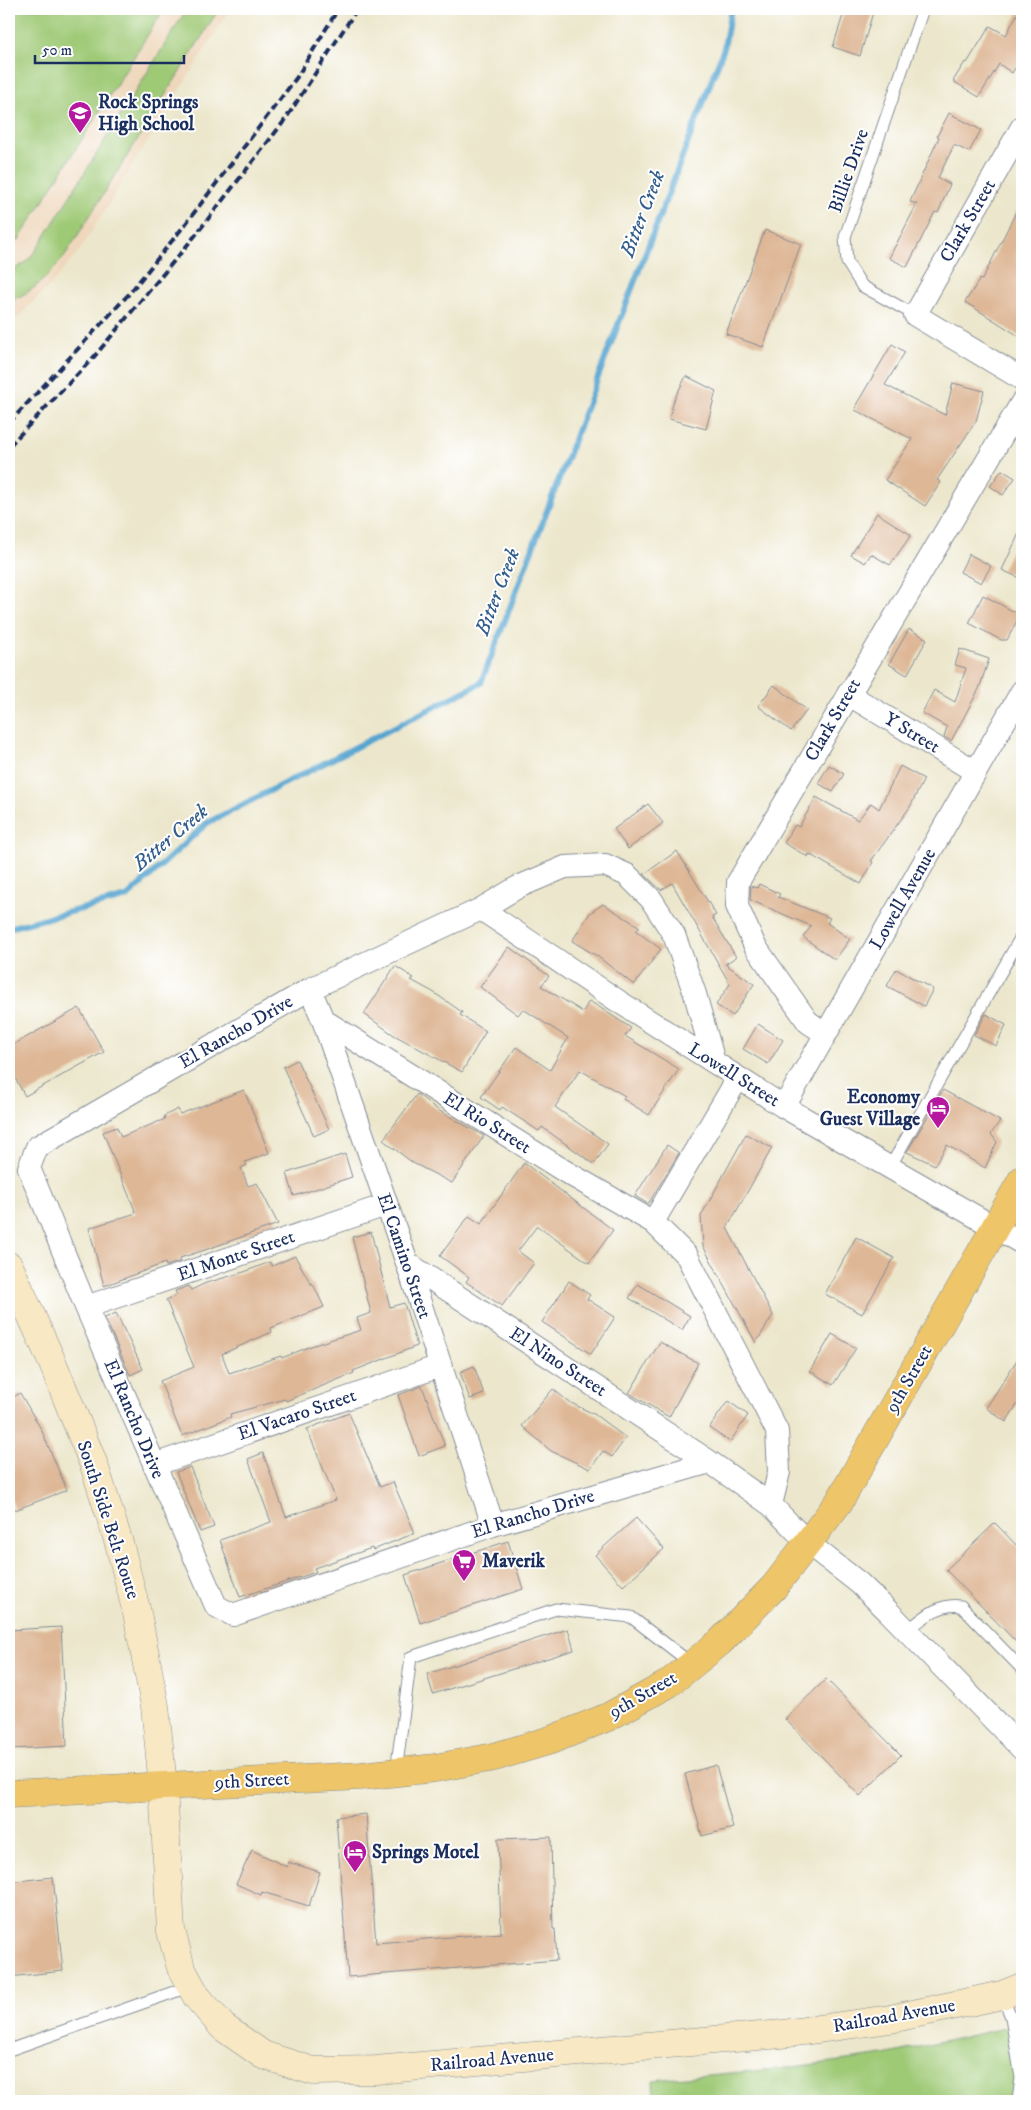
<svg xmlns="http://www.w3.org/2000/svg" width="1031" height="2110" viewBox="0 0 1031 2110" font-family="'IM FELL DW Pica',serif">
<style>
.built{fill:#eed7bb}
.green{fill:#9ec975;stroke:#5c7c6a}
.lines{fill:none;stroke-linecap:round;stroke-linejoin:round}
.stream{stroke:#56a5d0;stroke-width:6}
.building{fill:#deb796}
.lane-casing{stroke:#848b95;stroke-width:13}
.street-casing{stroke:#848b95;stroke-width:24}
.secondary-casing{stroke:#848b95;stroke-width:29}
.primary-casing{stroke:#848b95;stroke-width:29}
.lane{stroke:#fff;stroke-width:11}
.street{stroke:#fff;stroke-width:22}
.secondary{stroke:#f8e8c3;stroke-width:28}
.primary{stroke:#eec569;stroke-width:28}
.rail{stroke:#1b2f5e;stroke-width:4;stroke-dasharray:8 4;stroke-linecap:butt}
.labels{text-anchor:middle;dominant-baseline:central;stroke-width:4;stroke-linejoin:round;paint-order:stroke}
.poi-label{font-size:19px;font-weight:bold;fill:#1b2f5e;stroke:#fff;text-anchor:start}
.street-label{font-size:19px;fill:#1b2f5e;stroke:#fff}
.water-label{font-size:20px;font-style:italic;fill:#335e8c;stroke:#fff}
</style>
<rect width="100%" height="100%" fill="#fff"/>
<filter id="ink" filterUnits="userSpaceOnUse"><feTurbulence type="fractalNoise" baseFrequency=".02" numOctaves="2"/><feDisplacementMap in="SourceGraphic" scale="10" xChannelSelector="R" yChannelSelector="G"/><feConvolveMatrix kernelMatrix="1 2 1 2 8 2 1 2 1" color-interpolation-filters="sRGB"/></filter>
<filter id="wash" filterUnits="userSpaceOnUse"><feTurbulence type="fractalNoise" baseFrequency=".0096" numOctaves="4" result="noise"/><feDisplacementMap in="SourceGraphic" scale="20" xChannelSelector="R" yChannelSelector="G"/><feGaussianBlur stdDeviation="1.12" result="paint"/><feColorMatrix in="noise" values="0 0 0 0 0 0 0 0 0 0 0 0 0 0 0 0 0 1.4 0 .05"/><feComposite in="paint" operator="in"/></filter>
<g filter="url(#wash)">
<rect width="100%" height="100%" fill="#ece7cc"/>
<!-- built -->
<path class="built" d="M9,9H229L224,19L80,250L52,284L9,325Z"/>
<!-- green -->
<path class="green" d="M9,9H164L18,241L9,235Z
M187,9H219L66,254C51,274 33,293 9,301V273L26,262L37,249Z
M1022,2024V2101H654L653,2080L786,2068L884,2055Z"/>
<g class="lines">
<!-- stream -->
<path class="stream" d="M9,928L127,897L207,823L481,683L724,48L731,9"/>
</g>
<g id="blocks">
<!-- building -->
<path class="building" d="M845,9H874L860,56L833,47Z
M1020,9H1022V57L1012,73L999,64L979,97L953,81L965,62L967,63L990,26L1006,35Z
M949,113L981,130L969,152L954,145L938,178L950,184L938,213L935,212L907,267L889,258L917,204L910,202L939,137L937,136Z
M1022,200V338L965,302L980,279L982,280Z
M765,230L801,244L763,347L726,334Z
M892,344L905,352L885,385L945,415L953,383L984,391L976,421L937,480L941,482L925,506L885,480L912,439L855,410L857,406L856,405Z
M686,376L716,391L706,429L669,419L674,400Z
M1002,470L1015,478L1003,495L990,486Z
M877,513L911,535L890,565L871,554L865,563L851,555Z
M1022,527V579L1002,570Z
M969,554L991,566L981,583L960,572Z
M983,595L1020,615L1007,640H1001L969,623Z
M909,629L927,639L907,675L889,664Z
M960,649L989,659L979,689L951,741L944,737L947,727L922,713L934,690L955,702L966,668L955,665Z
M774,685L807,710L791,731L758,706Z
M829,765L844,774L833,792L818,783Z
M900,766L924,779L910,807L871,861L873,862L861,884L809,854L808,857L784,843L795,825L799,827L816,797L858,820L871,803L879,809Z
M648,804L663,823L628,849L614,829Z
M677,851L716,915L712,917L736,957L725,964L754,984L733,1016L716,1005L730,984L672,883L661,890L644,874Z
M759,884L780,894L778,897L830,918L827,923L850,939L835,960L803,937L811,926L750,900L751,886L757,888Z
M603,904L640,927L636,931L661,949L634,985L597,956L572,941L590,913Z
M509,947L549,976L541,986L583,1012L589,1001L599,1007L631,1028L625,1036L679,1069L649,1115L623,1099L625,1096L580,1070L555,1107L608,1144L594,1164L542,1127L539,1131L502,1107L500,1110L481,1097L516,1047L550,1070L568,1038L523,1009L518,1015L480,987Z
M395,966L414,978L411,980L433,992L462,1012L460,1015L486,1031L462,1072L394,1035L364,1014Z
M896,969L933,989L924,1006L887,986Z
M79,1008L104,1052L25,1096L9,1067V1047Z
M986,1014L1006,1025L996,1046L974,1035Z
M758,1024L783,1040L768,1064L743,1049Z
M297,1060L329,1129L314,1136L283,1067Z
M244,1090L269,1153L245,1162L247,1165L241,1168L248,1186L257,1183L278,1224L205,1250L180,1258L181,1261L166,1266L165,1263L104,1286L89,1228L136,1213L103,1132L117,1127L121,1137L165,1119L164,1116L178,1109L180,1114Z
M943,1090L1000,1121L991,1134L997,1142L985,1168L947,1145L935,1165L907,1152Z
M417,1094L438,1110L484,1136L452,1183L413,1163L383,1140Z
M746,1134L772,1148L727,1228L773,1315L756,1343L703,1246L701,1216Z
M667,1145L679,1153L648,1204L635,1196Z
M345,1154L352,1177L294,1196L287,1173Z
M524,1163L613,1230L589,1263L537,1226L518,1251L534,1263L502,1306L466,1282L469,1277L440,1256L469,1216L481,1224Z
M371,1232L390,1307L404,1303L417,1346L353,1371L354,1373L286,1401L285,1399L230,1414L231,1417L182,1436L160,1381L194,1367L166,1300L177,1295L175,1291L189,1286L191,1290L206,1283L244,1272L270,1262L272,1266L295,1256L311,1284H313L324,1307L271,1328L272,1332L222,1354L229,1373L281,1356L282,1358L311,1346L361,1330L357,1318L371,1313L352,1237Z
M856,1237L894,1258L862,1314L825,1294Z
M569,1281L590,1295L587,1299L615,1317L591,1354L542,1322Z
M638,1284L690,1316L682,1330L629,1298Z
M116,1313L143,1369L130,1375L105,1318Z
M832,1334L856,1348L833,1385L810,1371Z
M660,1342L698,1363L669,1417L629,1393Z
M1022,1352V1397L1006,1422L986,1408Z
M474,1366L484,1394L470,1399L460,1372Z
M422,1386L445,1446L419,1456L398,1395Z
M553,1389L569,1402L594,1414L626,1438L612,1457L603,1451L590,1469L551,1451L522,1426Z
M20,1393L41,1429L67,1490L15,1510L9,1494V1400Z
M728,1401L748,1415L730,1442L709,1428Z
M349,1413L380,1487L393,1482L415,1533L373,1550L372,1548L314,1568L316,1572L240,1597L220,1540L271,1522L248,1459L263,1453L286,1517L336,1500L307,1429Z
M190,1467L214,1527L200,1532L176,1472Z
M636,1518L664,1549L623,1586L595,1555Z
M995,1523L1022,1551V1648L946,1570Z
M508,1541L523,1589L420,1623L405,1575Z
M61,1627L67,1746L12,1749L9,1687V1630Z
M568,1629L574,1650L433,1694L427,1674Z
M826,1679L901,1755L860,1796L785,1719Z
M716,1765L733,1828L702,1836L685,1774Z
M366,1814L376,1943L501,1933L498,1839L551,1837L553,1929H555L557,1960L348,1977L336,1817Z
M252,1850L287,1867L288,1862L320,1872L309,1906L262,1892L261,1895L236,1884Z
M53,1877L63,1971L9,1977V1882Z"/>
</g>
</g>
<g filter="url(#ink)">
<use href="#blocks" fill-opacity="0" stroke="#848b95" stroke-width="1"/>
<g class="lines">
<!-- lane casing -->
<g class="lane-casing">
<path id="lane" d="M915,315L862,286L847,262L845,237L923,9
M890,1167L1022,935
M907,1631C923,1618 940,1602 961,1606L1022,1669
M396,1772L411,1657L556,1609L631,1617L692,1664
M1002,1995L1011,2017L1021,2078L1018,2101
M9,2050L191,1986"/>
</g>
<!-- street casing -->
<g class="street-casing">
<path id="street" d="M1022,127L915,315L1022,379
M848,694L976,772
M481,909L618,1001L784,1107L1022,1243
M310,989L323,1020L407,1263L493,1525
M323,1020L566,1172L653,1222L687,1256L777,1431L779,1472L771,1505
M826,1034L808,1022L755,946L737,906L738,882L1022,402
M714,1062L695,994L674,935L651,899L627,875L605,865L565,867L518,887L481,909L310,989L37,1147L29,1168L86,1307L216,1606L233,1615L493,1525L710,1462L771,1505L809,1544L859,1583L888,1611L1022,1749
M784,1107L1022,691
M653,1222L738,1078
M407,1263L710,1462
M86,1307L386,1205
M154,1465L440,1366"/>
</g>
<!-- secondary casing -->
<g class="secondary-casing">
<path id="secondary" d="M9,1266L53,1364L94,1465L119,1543L137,1613L155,1706L163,1786L171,1931L181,1968L197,1997L223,2027L263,2055L313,2071L376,2070L782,2034L890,2019L1002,1995L1022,1987"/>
</g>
<!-- primary casing -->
<g class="primary-casing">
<path id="primary" d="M9,1794L361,1776L435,1768L494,1757L551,1740L608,1717L668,1684L720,1642L774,1587L839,1502L1022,1180"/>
</g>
<!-- lane -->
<use href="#lane" class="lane"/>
<!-- street -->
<use href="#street" class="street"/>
<!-- secondary -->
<use href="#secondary" class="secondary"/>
<!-- primary -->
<use href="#primary" class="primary"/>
<!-- rail -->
<path class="rail" d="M9,423L128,295L184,226L297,77L338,9
M9,446L93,358L194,237L285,120L357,9"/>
</g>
</g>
<!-- icons -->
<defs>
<g id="school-pin" transform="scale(1.25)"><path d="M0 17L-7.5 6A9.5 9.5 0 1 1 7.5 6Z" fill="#b5179e" stroke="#fff"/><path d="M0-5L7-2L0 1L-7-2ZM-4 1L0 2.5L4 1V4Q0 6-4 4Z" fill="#fff"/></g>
<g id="hotel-pin" transform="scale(1.25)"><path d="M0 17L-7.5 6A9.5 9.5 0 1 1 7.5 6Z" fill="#b5179e" stroke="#fff"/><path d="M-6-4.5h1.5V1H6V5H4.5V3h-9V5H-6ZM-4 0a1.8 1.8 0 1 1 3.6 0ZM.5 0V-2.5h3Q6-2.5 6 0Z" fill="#fff"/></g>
<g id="supermarket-pin" transform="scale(1.25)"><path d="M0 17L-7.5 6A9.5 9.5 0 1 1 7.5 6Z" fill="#b5179e" stroke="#fff"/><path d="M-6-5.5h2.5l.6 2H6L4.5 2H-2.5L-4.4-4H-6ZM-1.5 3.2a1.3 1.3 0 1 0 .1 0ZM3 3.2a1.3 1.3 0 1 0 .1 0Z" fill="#fff"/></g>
</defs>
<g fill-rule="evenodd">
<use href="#school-pin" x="80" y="113"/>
<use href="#hotel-pin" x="938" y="1108"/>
<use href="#supermarket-pin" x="464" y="1561"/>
<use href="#hotel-pin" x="355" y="1852"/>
</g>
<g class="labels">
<!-- poi labels -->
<g class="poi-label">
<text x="98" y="102">Rock Springs<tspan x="98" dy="22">High School</tspan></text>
<text x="920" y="1097" text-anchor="end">Economy<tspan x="920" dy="22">Guest Village</tspan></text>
<text x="482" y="1561">Maverik</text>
<text x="372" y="1852">Springs Motel</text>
</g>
<!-- street labels -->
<g class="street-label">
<text transform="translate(849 171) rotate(-71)">Billie Drive</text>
<text transform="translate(968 221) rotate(-60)">Clark Street</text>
<text transform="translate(833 720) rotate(-60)">Clark Street</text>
<text transform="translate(912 733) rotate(31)">Y Street</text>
<text transform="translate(903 899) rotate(-60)">Lowell Avenue</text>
<text transform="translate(236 1032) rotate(-30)">El Rancho Drive</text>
<text transform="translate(734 1075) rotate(32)">Lowell Street</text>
<text transform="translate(487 1123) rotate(32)">El Rio Street</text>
<text transform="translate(236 1256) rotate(-19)">El Monte Street</text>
<text transform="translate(404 1256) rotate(71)">El Camino Street</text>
<text transform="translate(558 1362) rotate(33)">El Nino Street</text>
<text transform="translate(909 1379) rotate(-60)">9th Street</text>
<text transform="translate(297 1415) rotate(-19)">El Vacaro Street</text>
<text transform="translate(134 1419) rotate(67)">El Rancho Drive</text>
<text transform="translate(533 1514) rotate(-17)">El Rancho Drive</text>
<text transform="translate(108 1520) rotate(72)">South Side Belt Route</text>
<text transform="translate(643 1695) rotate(-30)">9th Street</text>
<text transform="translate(252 1781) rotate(-3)">9th Street</text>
<text transform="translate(894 2016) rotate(-10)">Railroad Avenue</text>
<text transform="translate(492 2060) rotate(-5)">Railroad Avenue</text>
</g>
<!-- water labels -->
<g class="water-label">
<text transform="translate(643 214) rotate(-69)">Bitter Creek</text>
<text transform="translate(498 592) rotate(-69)">Bitter Creek</text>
<text transform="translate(171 838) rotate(-40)">Bitter Creek</text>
</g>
</g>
<!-- margin -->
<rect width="1031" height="2110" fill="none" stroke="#fff" stroke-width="30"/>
<!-- scale -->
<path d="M35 55v8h149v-8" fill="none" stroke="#1b2f5e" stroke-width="2.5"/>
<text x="42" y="55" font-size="15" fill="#1b2f5e" stroke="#ffffff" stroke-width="4" paint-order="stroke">50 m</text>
</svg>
